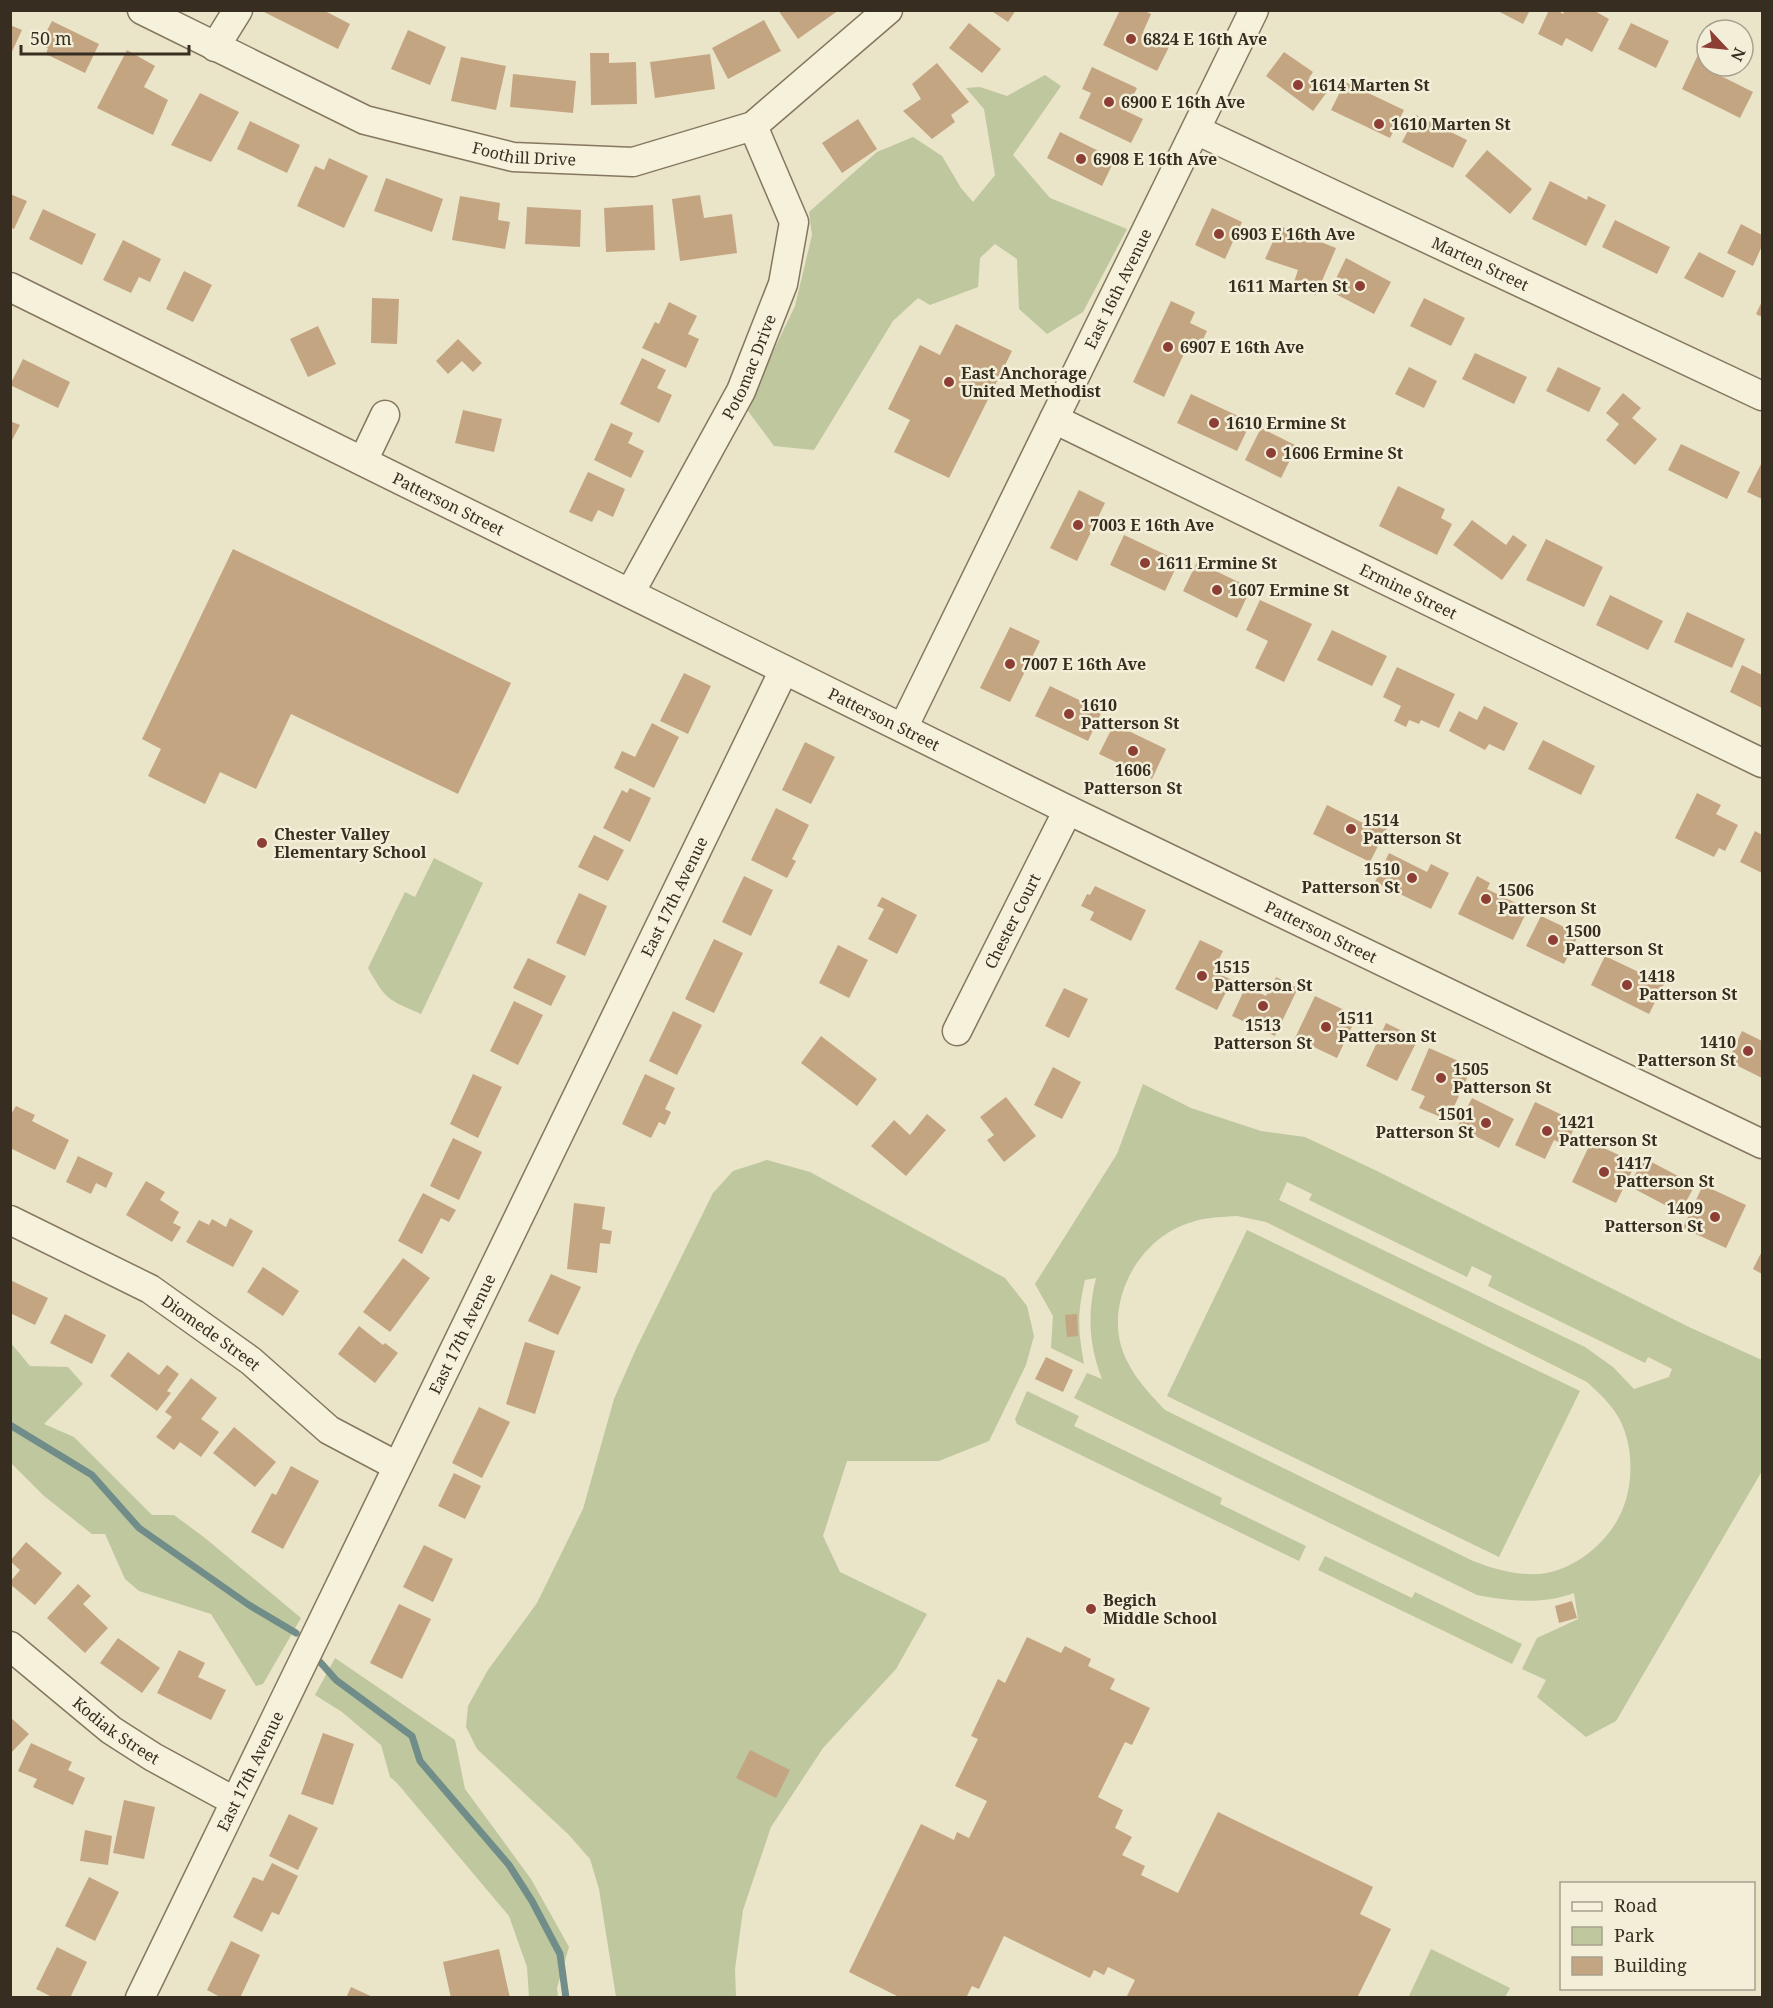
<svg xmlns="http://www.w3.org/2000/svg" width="1773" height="2008" viewBox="0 0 1773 2008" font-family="'Noto Serif',serif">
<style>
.green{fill:#bec79d;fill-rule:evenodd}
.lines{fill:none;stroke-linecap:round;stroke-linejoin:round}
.stream{stroke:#708d89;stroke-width:7}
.building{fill:#c4a582}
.minor-casing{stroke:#85775f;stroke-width:31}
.minor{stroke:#f6f1db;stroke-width:28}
.poi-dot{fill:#8e3f35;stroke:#f2eed7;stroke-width:2}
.labels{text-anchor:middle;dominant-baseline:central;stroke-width:5;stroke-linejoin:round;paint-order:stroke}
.poi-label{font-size:16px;font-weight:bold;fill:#372e21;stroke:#f2eed7;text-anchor:start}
.street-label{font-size:16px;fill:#372e21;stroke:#f2eed7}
</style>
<rect width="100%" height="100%" fill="#eae4c9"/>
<!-- green -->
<path class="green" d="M1045,75L1061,86L1013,155L1050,198L1127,229L1083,312L1047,334L1019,309L1017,259L995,244L980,258L978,287L930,305L918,298L893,321L814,450L774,446L748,411L754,391L795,306L812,235L809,212L877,152L913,137L942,156L961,188L973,202L995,175L984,109L966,88L980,87L1007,96Z
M434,858L483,883L421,1014C387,999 386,1000 368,968L405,892L415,897Z
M1143,1084L1191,1108L1261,1131L1305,1137L1377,1171L1691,1328L1762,1360V1471L1616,1721L1586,1737L1537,1697L1546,1680L1522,1669L1537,1638L1578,1619L1574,1593C1542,1605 1510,1601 1477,1595L1074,1398L1087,1373L1102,1379C1089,1345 1087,1314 1096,1278L1085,1280C1077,1314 1078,1330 1084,1364L1051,1348L1053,1316L1035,1284L1117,1154ZM1287,1182L1312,1194L1309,1200L1467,1277L1472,1266L1492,1276L1488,1286L1645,1363L1648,1357L1672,1369L1669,1377L1634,1389L1613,1367L1585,1347L1279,1200ZM1237,1216L1266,1222L1587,1382C1603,1397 1618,1410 1625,1432C1634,1458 1632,1493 1619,1517C1605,1545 1572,1571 1540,1574C1514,1575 1497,1570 1473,1561L1165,1410C1147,1391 1129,1372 1121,1346C1107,1295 1142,1236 1192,1222C1207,1217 1222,1217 1237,1216Z
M767,1160L810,1172L1005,1278L1027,1306L1034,1336L1026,1365L989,1441L939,1461H847L823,1536L840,1572L927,1614L896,1669L823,1748L771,1827L743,1910L735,1969L736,1997H616L599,1889L590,1859L569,1835L477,1749L466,1727L468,1706L488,1670L537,1603L583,1509L614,1399L636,1349L713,1193L733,1171Z
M1247,1230L1580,1391L1499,1557L1167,1396Z
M10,1342L30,1366L68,1367L83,1384L44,1424L74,1437L152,1515H174L205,1538L301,1618L263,1684L256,1686L211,1614L139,1591L125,1579L105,1534H92L44,1496L11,1463Z
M1027,1391L1079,1416L1074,1426L1222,1498L1220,1504L1306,1546L1299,1561L1017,1424L1015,1419Z
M1325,1556L1412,1598L1415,1592L1522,1644L1512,1664L1318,1570Z
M335,1658L455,1740L465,1789L531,1879L569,1947L557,1988L558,1997H529L527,1967L509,1916L397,1783L390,1777L381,1745L342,1712L315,1695Z
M1431,1949L1510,1988L1505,1997L1412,1998L1409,1996Z"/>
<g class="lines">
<!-- stream -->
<path class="stream" d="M10,1425L92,1475L139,1528L249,1605L296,1633
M321,1663L336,1680L412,1736L420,1761L509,1865L532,1901L560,1954L566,1998"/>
</g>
<!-- building -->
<path class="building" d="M260,10H323L350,24L338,49Z
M778,10H839L798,39Z
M990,10H1016L1008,22Z
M1120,10H1143L1151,14L1143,32L1170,45L1157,71L1103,45Z
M1496,10H1530L1523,24Z
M1549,10H1557L1563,14L1565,10H1593L1609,19L1592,52L1566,38L1562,46L1538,34Z
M764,20L781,51L728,79L712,48Z
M52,21L99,44L85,73L46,54L48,48L40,44Z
M969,23L1001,49L982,73L949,48Z
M1631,23L1669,41L1656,68L1618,49Z
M10,25L22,30L10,56Z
M408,30L446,47L430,85L391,69Z
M1703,44L1707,47V66H1721L1717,74L1753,92L1740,118L1682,89Z
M127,50L155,66L144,87L168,100L153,135L97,108Z
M1284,52L1313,72L1309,78L1327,92L1313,111L1266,76Z
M590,53H609V63L636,62L637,104L591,105Z
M710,54L715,89L655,98L650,62Z
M461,57L506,66L496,110L451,101Z
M937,63L969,102L951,115L955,122L932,139L903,111L921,99L912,84Z
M1092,67L1137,88L1126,111L1143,119L1131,143L1079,118L1091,93L1082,89Z
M513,74L576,81L573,113L510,107Z
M1345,82L1404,110L1390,138L1331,110Z
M200,93L239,112L211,162L171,145Z
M1416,115L1467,140L1453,168L1402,142Z
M858,119L877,149L842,173L822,143Z
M250,121L300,145L287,173L237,149Z
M1060,132L1115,159L1102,186L1047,158Z
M1487,150L1532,189L1510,214L1465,176Z
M329,158L368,176L344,228L297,206L315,166L324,170Z
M386,178L443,199L432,232L374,211Z
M1550,181L1587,200L1588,196L1606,205L1586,246L1532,219Z
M10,194L27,201L14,229L10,227Z
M700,195L704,218L732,214L737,253L680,261L672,199Z
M460,196L500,203L498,220L510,222L505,249L452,240Z
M653,205L655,250L606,252L604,208Z
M527,207L581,210L580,247L525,244Z
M1212,208L1242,222L1225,259L1195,245Z
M43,209L96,234L82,265L29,239Z
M1615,220L1670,247L1657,274L1602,247Z
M1741,224L1762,235V246L1753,266L1727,253Z
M1280,226L1336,248L1316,295L1293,285L1298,270L1265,259Z
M123,240L161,259L150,282L139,277L131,293L103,280Z
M1699,252L1736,271L1723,298L1684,278Z
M1346,258L1391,282L1374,314L1330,291Z
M184,271L212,285L193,322L166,309Z
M372,298L399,299L397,344L371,343Z
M1424,298L1465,318L1451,346L1410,326Z
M1171,301L1195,312L1190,323L1207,331L1198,350L1188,345L1164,397L1133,382Z
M1762,301V317L1756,314Z
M669,302L697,316L688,334L699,339L686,368L642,348L655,322L659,324Z
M956,324L1012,351L949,478L894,452L910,420L888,409L920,345L940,355Z
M318,326L336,364L308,377L290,339Z
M458,339L482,363L473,372L462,361L448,374L436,361Z
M1475,353L1527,377L1514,404L1462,379Z
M642,358L666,370L657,388L672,395L659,423L620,404Z
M23,359L70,382L58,408L10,385Z
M1409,367L1437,381L1424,408L1395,394Z
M1558,367L1601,388L1589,412L1546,391Z
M1623,393L1641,408L1632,418L1657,439L1635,465L1606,440L1619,424L1606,413Z
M1191,394L1251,422L1237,451L1177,423Z
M463,410L502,419L494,452L455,443Z
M10,421L20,425L10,444Z
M611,423L633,433L628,443L644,451L631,478L594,460Z
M1261,428L1297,446L1281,478L1245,460Z
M1681,444L1740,472L1727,499L1668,470Z
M1761,464L1762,465V499L1747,492Z
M588,472L625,489L613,517L598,510L592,522L569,512Z
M1398,486L1445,509L1441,518L1452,524L1437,555L1379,526Z
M1079,490L1105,503L1077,561L1050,548Z
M1472,520L1506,545L1513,535L1527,545L1502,580L1453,545Z
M1124,535L1179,561L1165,591L1110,565Z
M1546,539L1603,567L1584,607L1526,580Z
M233,549L511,683L458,794L291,714L256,789L220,772L205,804L148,776L161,749L142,739Z
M1197,562L1251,588L1237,618L1183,591Z
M1610,595L1663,621L1648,650L1596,625Z
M1260,600L1312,624L1284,682L1255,668L1268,641L1246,630Z
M1687,612L1745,639L1732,668L1674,642Z
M1010,627L1040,641L1010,702L980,688Z
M1332,630L1387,656L1372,686L1317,660Z
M1742,665L1762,675V708L1730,692Z
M1397,667L1455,694L1439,728L1421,720L1419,724L1409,720L1406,727L1394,721L1401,706L1383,697Z
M684,673L711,686L688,734L660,721Z
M1050,686L1102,711L1088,741L1035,716Z
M1484,706L1518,723L1504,751L1489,744L1485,750L1449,731L1459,711L1477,720Z
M652,723L679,737L654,788L614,768L622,751L635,757Z
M1114,724L1166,749L1152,779L1099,754Z
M1543,740L1595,766L1581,795L1528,769Z
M805,742L835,757L811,804L782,790Z
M630,788L651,798L630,842L603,828L622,790L627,793Z
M1697,793L1721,805L1716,814L1738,825L1725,851L1719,848L1714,857L1675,838Z
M1327,805L1365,824L1370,815L1389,824L1370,862L1313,834Z
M776,808L809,825L792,859L796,861L787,878L751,860Z
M1755,831L1762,835V873L1740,862Z
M594,835L624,850L608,881L578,867Z
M1389,853L1427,872L1431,864L1449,873L1431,909L1375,882Z
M744,876L773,890L751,936L722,922Z
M1477,876L1490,883L1487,889L1528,909L1513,940L1458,914Z
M1095,886L1146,910L1131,941L1090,920L1094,912L1081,906L1087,894L1090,895Z
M579,893L607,906L585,956L556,943Z
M882,897L917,915L897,954L868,939L884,909L877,906Z
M1541,916L1579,934L1564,964L1526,946Z
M714,939L743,953L714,1013L685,999Z
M1200,940L1223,951L1213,971L1232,980L1217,1010L1175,989Z
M838,945L868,960L849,998L819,983Z
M1605,956L1664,984L1649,1014L1591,985Z
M528,958L566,976L551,1006L513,988Z
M1276,977L1298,988L1275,1036L1232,1016L1246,986L1266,996Z
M1064,988L1088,999L1069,1038L1045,1026Z
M1315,996L1357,1016L1337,1058L1295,1038Z
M514,1001L543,1015L518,1065L490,1051Z
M673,1011L702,1025L677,1075L649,1061Z
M1386,1023L1418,1039L1397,1081L1366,1066Z
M1742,1031L1762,1041V1078L1728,1061Z
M821,1036L877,1079L857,1106L801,1063Z
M1429,1048L1472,1067L1448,1120L1419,1108L1425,1096L1411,1090Z
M1053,1067L1081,1082L1062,1119L1034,1105Z
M473,1074L502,1087L478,1138L450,1124Z
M645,1074L675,1088L665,1109L671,1112L665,1125L659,1122L651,1138L622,1124Z
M1006,1097L1036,1136L1004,1162L987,1140L994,1135L980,1117Z
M1472,1098L1514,1119L1499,1148L1457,1127Z
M1535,1102L1577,1122L1566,1146L1554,1140L1545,1159L1515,1145Z
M16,1106L35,1115L32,1121L69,1140L55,1170L10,1148V1116Z
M927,1114L946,1130L906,1176L871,1146L894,1120L910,1135Z
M453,1138L482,1152L459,1200L430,1186Z
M1591,1142L1636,1163L1616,1203L1572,1182Z
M78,1156L113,1173L106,1188L96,1183L91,1194L66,1182Z
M1644,1158L1695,1185L1680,1213L1629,1186Z
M146,1181L165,1192L160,1200L179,1212L173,1223L181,1227L172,1242L126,1215Z
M1703,1185L1746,1205L1726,1248L1683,1228Z
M423,1193L456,1210L449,1222L441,1218L422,1254L398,1241Z
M574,1203L605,1207L602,1229L612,1231L610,1244L600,1243L597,1273L567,1269Z
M230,1218L253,1231L233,1267L186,1242L199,1220L209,1225L212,1219L226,1227Z
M1762,1251V1274L1753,1269Z
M403,1258L430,1278L390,1332L363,1312Z
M263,1267L299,1291L283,1316L247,1292Z
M551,1274L581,1287L558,1335L528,1321Z
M10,1280L48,1298L35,1325L10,1313Z
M65,1314L106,1335L92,1364L50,1343Z
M1077,1314L1078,1336L1067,1337L1065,1315Z
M359,1326L383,1345L385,1343L398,1353L375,1383L338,1354Z
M525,1342L555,1351L535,1414L506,1404Z
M128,1352L159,1375L167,1365L179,1374L167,1391L171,1393L157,1411L110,1376Z
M1046,1357L1073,1370L1063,1392L1035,1379Z
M191,1378L217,1398L201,1419L219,1432L201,1457L180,1442L174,1450L156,1437L172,1417L165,1412Z
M479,1407L510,1422L482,1478L452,1463Z
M234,1427L276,1462L255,1487L213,1453Z
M291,1466L319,1481L283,1549L251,1532L272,1493L276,1495Z
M454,1473L481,1486L465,1519L438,1506Z
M26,1542L62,1573L35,1605L10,1584V1582L20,1570L10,1561Z
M424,1545L453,1559L433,1602L403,1587Z
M78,1584L91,1596L83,1604L108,1628L85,1653L47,1618Z
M1572,1601L1577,1618L1559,1623L1555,1606Z
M399,1604L431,1619L402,1679L370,1663Z
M1027,1637L1061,1653L1065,1646L1091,1659L1088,1666L1115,1679L1110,1689L1150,1708L1132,1745L1125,1742L1098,1797L1123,1810L1115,1828L1132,1837L1122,1855L1145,1866L1141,1875L1178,1893L1218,1812L1373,1887L1360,1914L1391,1929L1357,1998H1126L1135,1980L1108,1967L1104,1975L1094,1970L1090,1978L1004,1936L979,1989L972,1986L966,1998H901L849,1972L921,1824L954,1840L957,1832L969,1838L987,1801L955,1786L978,1739L971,1736L998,1679L1005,1683Z
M118,1638L160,1668L142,1693L100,1663Z
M179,1650L205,1663L198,1677L226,1690L211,1720L157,1693Z
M10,1717L29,1734L10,1754Z
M323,1733L354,1744L333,1805L301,1794Z
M31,1743L72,1762L68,1770L85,1778L73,1805L33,1787L37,1779L18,1771Z
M750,1750L790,1770L776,1798L736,1778Z
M124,1800L155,1807L144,1859L113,1853Z
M289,1814L318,1828L298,1870L269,1856Z
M85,1830L112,1836L108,1865L80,1861Z
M272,1863L298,1876L279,1915L272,1912L262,1932L233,1917L253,1877L263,1881Z
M89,1877L119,1892L95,1941L65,1926Z
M231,1941L260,1955L240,1998H222L207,1990Z
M57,1947L87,1962L70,1998H54L36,1989Z
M499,1949L510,1998H451L443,1962Z
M351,1987L375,1998H346Z"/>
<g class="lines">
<!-- minor casing -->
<g class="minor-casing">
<g id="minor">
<path id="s1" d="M142,10L365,120L513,157L633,162L753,126L888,10"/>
<path d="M215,47L238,10"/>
<path id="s2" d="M1196,130L1762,396"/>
<path id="s3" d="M10,287L1068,810L1762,1144"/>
<path id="s4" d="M1054,419L1762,763"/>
<path d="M363,461L385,415"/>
<path id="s5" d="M630,593L741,391L783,284L794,222L753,126"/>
<path id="s6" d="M903,728L1254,10"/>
<path id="s7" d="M957,1031L1068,810"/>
<path id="s8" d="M10,1220L150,1289L251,1361L329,1430L397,1466"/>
<path id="s9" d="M10,1646L111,1730L153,1757L234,1801"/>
<path id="s10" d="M140,1998L784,670"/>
</g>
</g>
<!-- minor -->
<use href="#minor" class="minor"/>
</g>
<!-- markers -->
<g class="poi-dot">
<circle cx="1131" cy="39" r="6"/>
<circle cx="1298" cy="85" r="6"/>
<circle cx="1109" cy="102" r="6"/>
<circle cx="1379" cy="124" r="6"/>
<circle cx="1081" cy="159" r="6"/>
<circle cx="1219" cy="234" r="6"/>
<circle cx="1360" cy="286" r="6"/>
<circle cx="1168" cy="347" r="6"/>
<circle cx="949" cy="382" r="6"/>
<circle cx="1214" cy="423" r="6"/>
<circle cx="1271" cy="453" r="6"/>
<circle cx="1078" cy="525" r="6"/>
<circle cx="1145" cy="563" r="6"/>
<circle cx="1217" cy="590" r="6"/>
<circle cx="1010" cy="664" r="6"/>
<circle cx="1069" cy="714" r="6"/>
<circle cx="1133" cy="751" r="6"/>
<circle cx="1351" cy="829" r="6"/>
<circle cx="262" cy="843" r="6"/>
<circle cx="1412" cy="878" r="6"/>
<circle cx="1486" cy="899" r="6"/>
<circle cx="1553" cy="940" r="6"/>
<circle cx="1202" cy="976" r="6"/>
<circle cx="1627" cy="985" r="6"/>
<circle cx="1263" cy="1006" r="6"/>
<circle cx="1326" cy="1027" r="6"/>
<circle cx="1748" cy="1051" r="6"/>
<circle cx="1441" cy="1078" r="6"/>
<circle cx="1486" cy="1123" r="6"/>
<circle cx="1547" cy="1131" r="6"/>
<circle cx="1604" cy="1172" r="6"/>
<circle cx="1715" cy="1217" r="6"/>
<circle cx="1091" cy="1609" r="6"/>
</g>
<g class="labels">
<!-- poi labels -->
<g class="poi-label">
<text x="1143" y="39">6824 E 16th Ave</text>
<text x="1310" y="85">1614 Marten St</text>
<text x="1121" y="102">6900 E 16th Ave</text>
<text x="1391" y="124">1610 Marten St</text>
<text x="1093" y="159">6908 E 16th Ave</text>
<text x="1231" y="234">6903 E 16th Ave</text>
<text x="1348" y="286" text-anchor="end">1611 Marten St</text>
<text x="1180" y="347">6907 E 16th Ave</text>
<text x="961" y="373">East Anchorage<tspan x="961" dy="18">United Methodist</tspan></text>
<text x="1226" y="423">1610 Ermine St</text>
<text x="1283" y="453">1606 Ermine St</text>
<text x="1090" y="525">7003 E 16th Ave</text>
<text x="1157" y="563">1611 Ermine St</text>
<text x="1229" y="590">1607 Ermine St</text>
<text x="1022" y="664">7007 E 16th Ave</text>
<text x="1081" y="705">1610<tspan x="1081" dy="18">Patterson St</tspan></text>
<text x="1133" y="770" text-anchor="middle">1606<tspan x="1133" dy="18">Patterson St</tspan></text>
<text x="1363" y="820">1514<tspan x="1363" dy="18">Patterson St</tspan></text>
<text x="274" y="834">Chester Valley<tspan x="274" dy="18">Elementary School</tspan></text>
<text x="1400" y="869" text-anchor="end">1510<tspan x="1400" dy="18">Patterson St</tspan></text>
<text x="1498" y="890">1506<tspan x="1498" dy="18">Patterson St</tspan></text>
<text x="1565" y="931">1500<tspan x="1565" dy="18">Patterson St</tspan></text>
<text x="1214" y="967">1515<tspan x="1214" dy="18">Patterson St</tspan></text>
<text x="1639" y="976">1418<tspan x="1639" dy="18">Patterson St</tspan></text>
<text x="1338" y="1018">1511<tspan x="1338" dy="18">Patterson St</tspan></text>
<text x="1263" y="1025" text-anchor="middle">1513<tspan x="1263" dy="18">Patterson St</tspan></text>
<text x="1736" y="1042" text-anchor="end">1410<tspan x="1736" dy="18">Patterson St</tspan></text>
<text x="1453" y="1069">1505<tspan x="1453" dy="18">Patterson St</tspan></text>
<text x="1474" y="1114" text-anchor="end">1501<tspan x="1474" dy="18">Patterson St</tspan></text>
<text x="1559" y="1122">1421<tspan x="1559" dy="18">Patterson St</tspan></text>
<text x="1616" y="1163">1417<tspan x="1616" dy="18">Patterson St</tspan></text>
<text x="1703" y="1208" text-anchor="end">1409<tspan x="1703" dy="18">Patterson St</tspan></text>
<text x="1103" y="1600">Begich<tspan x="1103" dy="18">Middle School</tspan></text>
</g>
<!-- street labels -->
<g class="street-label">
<text stroke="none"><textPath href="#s1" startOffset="412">Foothill Drive</textPath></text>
<text stroke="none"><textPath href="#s2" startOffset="314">Marten Street</textPath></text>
<text stroke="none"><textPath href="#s6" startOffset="489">East 16th Avenue</textPath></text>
<text stroke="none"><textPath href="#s5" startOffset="256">Potomac Drive</textPath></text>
<text stroke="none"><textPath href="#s3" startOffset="489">Patterson Street</textPath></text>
<text stroke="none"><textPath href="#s4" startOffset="394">Ermine Street</textPath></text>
<text stroke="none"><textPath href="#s3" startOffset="975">Patterson Street</textPath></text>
<text stroke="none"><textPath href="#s10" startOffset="1224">East 17th Avenue</textPath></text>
<text stroke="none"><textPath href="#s7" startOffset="123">Chester Court</textPath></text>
<text stroke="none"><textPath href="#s3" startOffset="1461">Patterson Street</textPath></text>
<text stroke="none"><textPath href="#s8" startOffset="231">Diomede Street</textPath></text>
<text stroke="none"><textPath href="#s10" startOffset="738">East 17th Avenue</textPath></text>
<text stroke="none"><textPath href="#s9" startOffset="136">Kodiak Street</textPath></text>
<text stroke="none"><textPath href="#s10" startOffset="252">East 17th Avenue</textPath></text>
</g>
</g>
<!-- border -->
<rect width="1773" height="2008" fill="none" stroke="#372e21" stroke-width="24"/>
<!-- legend -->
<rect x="1560" y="1882" width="195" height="108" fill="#f2eed7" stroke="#a7a18e" stroke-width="1.5"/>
<rect x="1572" y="1902" width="30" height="9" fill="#f6f1db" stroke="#a7a18e" stroke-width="1.5"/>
<text x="1614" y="1912" font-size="18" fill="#372e21">Road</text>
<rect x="1572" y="1927" width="30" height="18" fill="#bec79d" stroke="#a7a18e" stroke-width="1.5"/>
<text x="1614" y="1942" font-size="18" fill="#372e21">Park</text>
<rect x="1572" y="1957" width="30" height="18" fill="#c4a582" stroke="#a7a18e" stroke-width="1.5"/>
<text x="1614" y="1972" font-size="18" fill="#372e21">Building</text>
<!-- north arrow -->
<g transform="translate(1725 48) rotate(116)"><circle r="28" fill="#f2eed7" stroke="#a7a18e" stroke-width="1.5"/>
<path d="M0-4.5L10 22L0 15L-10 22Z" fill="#8e3f35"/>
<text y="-9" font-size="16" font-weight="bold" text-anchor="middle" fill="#372e21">N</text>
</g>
<!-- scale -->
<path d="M21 45v9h168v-9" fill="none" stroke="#372e21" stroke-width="3"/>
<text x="30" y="45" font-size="18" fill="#372e21" stroke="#f2eed7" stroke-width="4.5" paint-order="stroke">50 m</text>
</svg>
